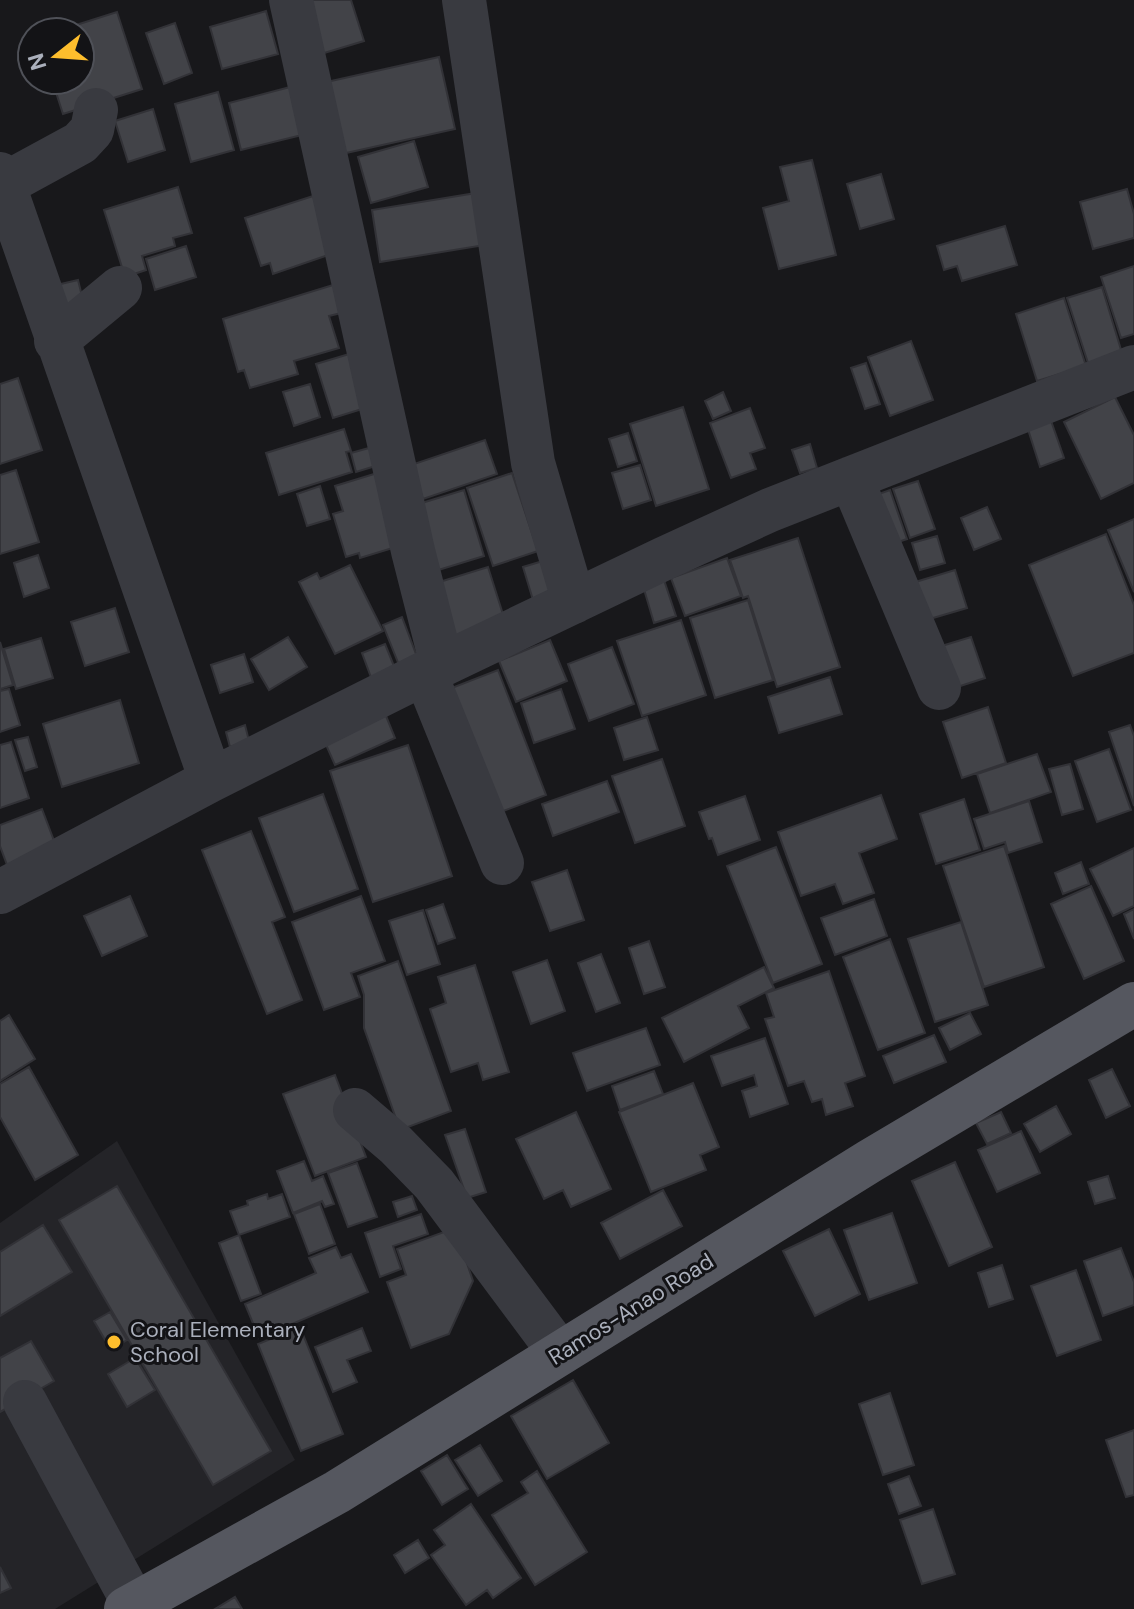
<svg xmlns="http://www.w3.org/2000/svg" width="1134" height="1609" viewBox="0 0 1134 1609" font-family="'DM Sans',sans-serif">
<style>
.built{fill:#242428}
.building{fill:#424348;stroke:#323237;stroke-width:2}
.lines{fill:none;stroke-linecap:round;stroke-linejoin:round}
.minor{stroke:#393a40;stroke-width:44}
.major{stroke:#55575f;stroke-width:44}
.poi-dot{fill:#febe2d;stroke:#131316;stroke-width:3}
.labels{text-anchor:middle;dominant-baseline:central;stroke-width:6;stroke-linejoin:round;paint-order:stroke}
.street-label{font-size:22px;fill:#aaafbb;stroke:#131316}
.poi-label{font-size:22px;fill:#aaafbb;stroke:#131316;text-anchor:start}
</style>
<rect width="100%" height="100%" fill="#18181b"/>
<!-- built -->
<path class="built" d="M117,1141L295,1460L55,1609H0V1223Z"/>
<!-- building -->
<path class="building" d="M305,0H351L364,41L321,54Z
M266,11L278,54L222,69L210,27Z
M117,12L142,89L63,114L52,80H80V32H54Z
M175,23L192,73L164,84L146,33Z
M439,57L455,129L337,155L322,83Z
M290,87L302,135L241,150L229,103Z
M218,92L234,150L191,162L175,104Z
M153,109L165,150L128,162L115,121Z
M414,141L428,187L371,203L358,157Z
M812,160L836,255L779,269L763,208L789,201L780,167Z
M881,174L894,219L860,229L847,184Z
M178,187L192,233L173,238L175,246L142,256L146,270L125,277L104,210Z
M1127,189L1134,214V238L1093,249L1080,202Z
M476,193L485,245L380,262L372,210Z
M313,196L331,254L273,274L270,263L261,266L245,218Z
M1005,226L1017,265L962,281L957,266L944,270L937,246Z
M186,246L196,277L155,290L146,259Z
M1134,266V334L1121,338L1101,277Z
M78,280L86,312L59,319L52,286Z
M333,285L341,313L329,316L339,348L294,361L298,374L250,388L244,370L238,372L223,319Z
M1102,287L1122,353L1088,363L1067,298Z
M1064,298L1086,366L1037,381L1016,314Z
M911,341L933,400L890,416L868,357Z
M359,351L375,405L333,418L316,364Z
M866,363L880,404L865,409L851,368Z
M18,378L42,450L0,464V384Z
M310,384L320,417L294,426L283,392Z
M723,392L731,411L713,419L705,401Z
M1115,397L1134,435V483L1101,499L1064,422Z
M683,407L709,489L656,506L630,424Z
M750,408L765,448L750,453L756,469L731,478L710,423Z
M1049,415L1064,458L1040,467L1026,423Z
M344,429L351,451L346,452L352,472L279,495L266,453Z
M628,433L637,461L618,467L609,439Z
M485,440L497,474L423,499L411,465Z
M810,444L817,468L800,473L792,450Z
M376,446L382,464L356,472L351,453Z
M640,465L651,500L623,509L612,473Z
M16,470L39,542L0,554V475Z
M387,470L409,543L360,558L359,553L346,557L333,514L343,511L335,486Z
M512,473L538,551L493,566L467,488Z
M918,481L935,529L910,538L893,489Z
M320,486L330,519L307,526L297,494Z
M464,490L484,556L432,572L412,506Z
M890,490L907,539L889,545L873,496Z
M987,507L1001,539L974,550L961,518Z
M1134,519V592L1108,530Z
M1106,534L1134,605V653L1073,676L1029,565Z
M937,536L945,563L920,570L912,543Z
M798,538L840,667L777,687L748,596L743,598L730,560Z
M38,555L49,588L24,597L14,563Z
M727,558L741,596L685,616L671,578Z
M546,560L555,593L533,600L523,567Z
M350,565L383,631L335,654L299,582L317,573L320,579Z
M488,567L507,627L451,644L433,584Z
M955,570L967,608L923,621L912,583Z
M664,580L676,616L654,623L643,586Z
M748,600L773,680L715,698L690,618Z
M115,608L129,652L85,666L71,622Z
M402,617L419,662L401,670L383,625Z
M681,620L706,695L642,716L617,641Z
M288,637L307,667L269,690L251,659Z
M971,637L985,678L948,690L935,648Z
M41,638L53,678L16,689L4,649Z
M550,640L567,681L516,702L499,661Z
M0,642L13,685L0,689Z
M385,644L396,671L372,680L362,653Z
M612,647L634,704L589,721L568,664Z
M244,654L253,682L220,693L211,665Z
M498,670L546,795L498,813L449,689Z
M830,677L842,714L779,733L768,697Z
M9,689L20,725L0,732V691Z
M561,689L575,729L534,743L521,703Z
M120,700L139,763L62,787L43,724Z
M988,707L1006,763L962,778L943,722Z
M384,711L395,738L335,765L323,738Z
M647,717L658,750L624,760L614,728Z
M245,725L249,741L230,747L226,732Z
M1130,725L1134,736V806L1109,732Z
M28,737L37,767L25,771L15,740Z
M11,742L29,798L0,808V745Z
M408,745L452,876L373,902L330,771Z
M1109,749L1131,810L1097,822L1075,761Z
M1037,754L1051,792L990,813L977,774Z
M662,759L685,826L635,843L612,776Z
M1070,764L1083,809L1062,815L1049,769Z
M607,781L619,812L553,836L542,804Z
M323,794L358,889L294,912L259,818Z
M881,795L897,839L859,853L874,893L843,904L835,884L801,896L778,832Z
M745,796L760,840L718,855L712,838L709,839L699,812Z
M964,799L980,850L936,864L920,814Z
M1029,801L1042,842L1008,853L1005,842L984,849L974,819Z
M42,809L59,854L10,873L0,846V825Z
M251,831L285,917L272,922L302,1000L267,1014L202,850Z
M1004,846L1044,967L984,987L943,866Z
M776,847L822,964L773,983L727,866Z
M1134,848V906L1113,916L1090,869Z
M1081,862L1089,884L1063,894L1055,873Z
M567,870L584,920L550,931L532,882Z
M1091,886L1124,961L1084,979L1051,904Z
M130,896L147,936L102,956L84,916Z
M361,896L385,961L351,973L360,997L324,1010L292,922Z
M874,899L887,936L835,955L821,918Z
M443,904L455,938L438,944L426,910Z
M1134,909V939L1124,914Z
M423,910L440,964L407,975L389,921Z
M961,922L988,1005L935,1022L908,939Z
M890,939L925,1033L878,1050L843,957Z
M649,941L665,987L644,994L629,948Z
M601,954L620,1003L596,1012L578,963Z
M547,960L565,1011L531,1024L513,972Z
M398,961L451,1111L400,1130L364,1028V995L358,976Z
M475,965L509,1072L483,1080L478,1063L451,1072L430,1009L446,1003L438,977Z
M764,967L774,988L738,1006L749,1028L684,1062L662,1018Z
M829,971L865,1076L845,1083L853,1106L826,1115L822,1099L812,1102L804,1081L788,1086L765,1019L774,1017L766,993Z
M970,1013L981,1034L950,1050L939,1028Z
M9,1015L35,1059L0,1081V1021Z
M646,1028L660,1065L587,1091L573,1053Z
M934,1035L946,1062L894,1083L883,1056Z
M765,1038L788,1104L750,1117L742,1091L757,1086L754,1075L722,1086L711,1056Z
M29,1067L78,1155L35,1180L0,1117V1084Z
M1112,1069L1130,1106L1106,1118L1089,1080Z
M654,1071L663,1094L620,1110L612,1086Z
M335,1075L366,1157L315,1176L283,1094Z
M693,1083L719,1147L700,1155L706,1170L651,1192L619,1112Z
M1056,1106L1071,1134L1040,1152L1024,1124Z
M576,1112L611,1189L571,1207L563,1190L544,1199L516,1139Z
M1001,1112L1011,1133L987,1144L976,1123Z
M465,1129L486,1192L467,1198L445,1135Z
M1021,1131L1040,1173L997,1192L978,1150Z
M304,1161L312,1181L323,1176L334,1204L325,1207L322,1201L293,1213L277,1171Z
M955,1162L992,1247L949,1266L912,1181Z
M357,1163L377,1217L348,1227L328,1173Z
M1108,1176L1115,1198L1095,1204L1088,1182Z
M117,1186L271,1451L213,1485L59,1220Z
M663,1190L682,1226L620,1259L601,1223Z
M267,1194L268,1199L282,1194L290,1217L239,1235L230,1211L248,1205L247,1201Z
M412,1196L417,1210L398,1217L393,1202Z
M320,1204L335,1244L309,1254L294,1214Z
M892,1213L917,1283L869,1300L844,1230Z
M421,1214L428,1234L393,1246L401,1269L380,1277L365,1233Z
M43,1225L72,1272L0,1316V1252Z
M455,1228L473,1281L449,1334L411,1348L387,1282L406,1275L397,1249Z
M829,1229L860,1294L815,1316L783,1251Z
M239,1235L261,1294L241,1301L219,1243Z
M336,1247L341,1258L351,1254L368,1292L259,1338L245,1304L316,1273L309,1258Z
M1121,1248L1134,1282V1305L1103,1316L1084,1261Z
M1002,1265L1013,1299L989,1307L978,1273Z
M1076,1270L1101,1340L1057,1356L1031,1286Z
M110,1312L127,1340L111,1350L94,1321Z
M300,1327L343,1434L301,1451L258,1344Z
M362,1328L371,1351L347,1360L357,1382L333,1392L315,1347Z
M31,1341L54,1381L0,1412V1358Z
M135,1358L155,1390L127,1407L108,1374Z
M573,1380L609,1443L547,1479L511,1416Z
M890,1393L914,1465L883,1475L859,1404Z
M1134,1430V1495L1126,1497L1106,1440Z
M480,1445L502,1481L478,1496L455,1460Z
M447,1455L468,1489L442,1505L421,1471Z
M537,1471L587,1552L535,1585L492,1515L528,1493L521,1482Z
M909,1476L921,1506L899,1514L888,1484Z
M471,1504L521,1578L493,1598L487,1590L466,1605L431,1555L445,1545L434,1530Z
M933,1509L955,1574L922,1584L900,1520Z
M418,1540L429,1558L405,1573L394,1555Z
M0,1567L11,1588L0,1593Z
M235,1597L242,1609H215Z"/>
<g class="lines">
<!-- minor -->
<path class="minor" d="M291,0L413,551L442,665
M464,0L533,463L574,602
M0,174L211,780
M3,185L80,143L92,130L96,110
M56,341L120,288
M851,478L939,688
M425,673L502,863
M0,892L211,780L425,673L665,558L770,510L1134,367
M355,1110L396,1145L434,1184L560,1353
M25,1402L134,1604"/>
<!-- major -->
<path class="major" d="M126,1609L337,1492L870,1161L1134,1004"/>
</g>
<!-- markers -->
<circle class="poi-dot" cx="114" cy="1342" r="8"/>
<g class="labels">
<!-- street labels -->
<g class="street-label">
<text transform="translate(631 1309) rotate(-32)">Ramos-Anao Road</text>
</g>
<!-- poi labels -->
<g class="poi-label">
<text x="130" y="1329">Coral Elementary<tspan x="130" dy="25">School</tspan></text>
</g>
</g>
<!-- north arrow -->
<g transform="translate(56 56) rotate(253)"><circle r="38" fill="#131316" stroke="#4f5158" stroke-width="2"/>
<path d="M0-6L14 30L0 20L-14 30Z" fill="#febe2d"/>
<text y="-12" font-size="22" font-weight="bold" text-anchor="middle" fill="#aaafbb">N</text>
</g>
</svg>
